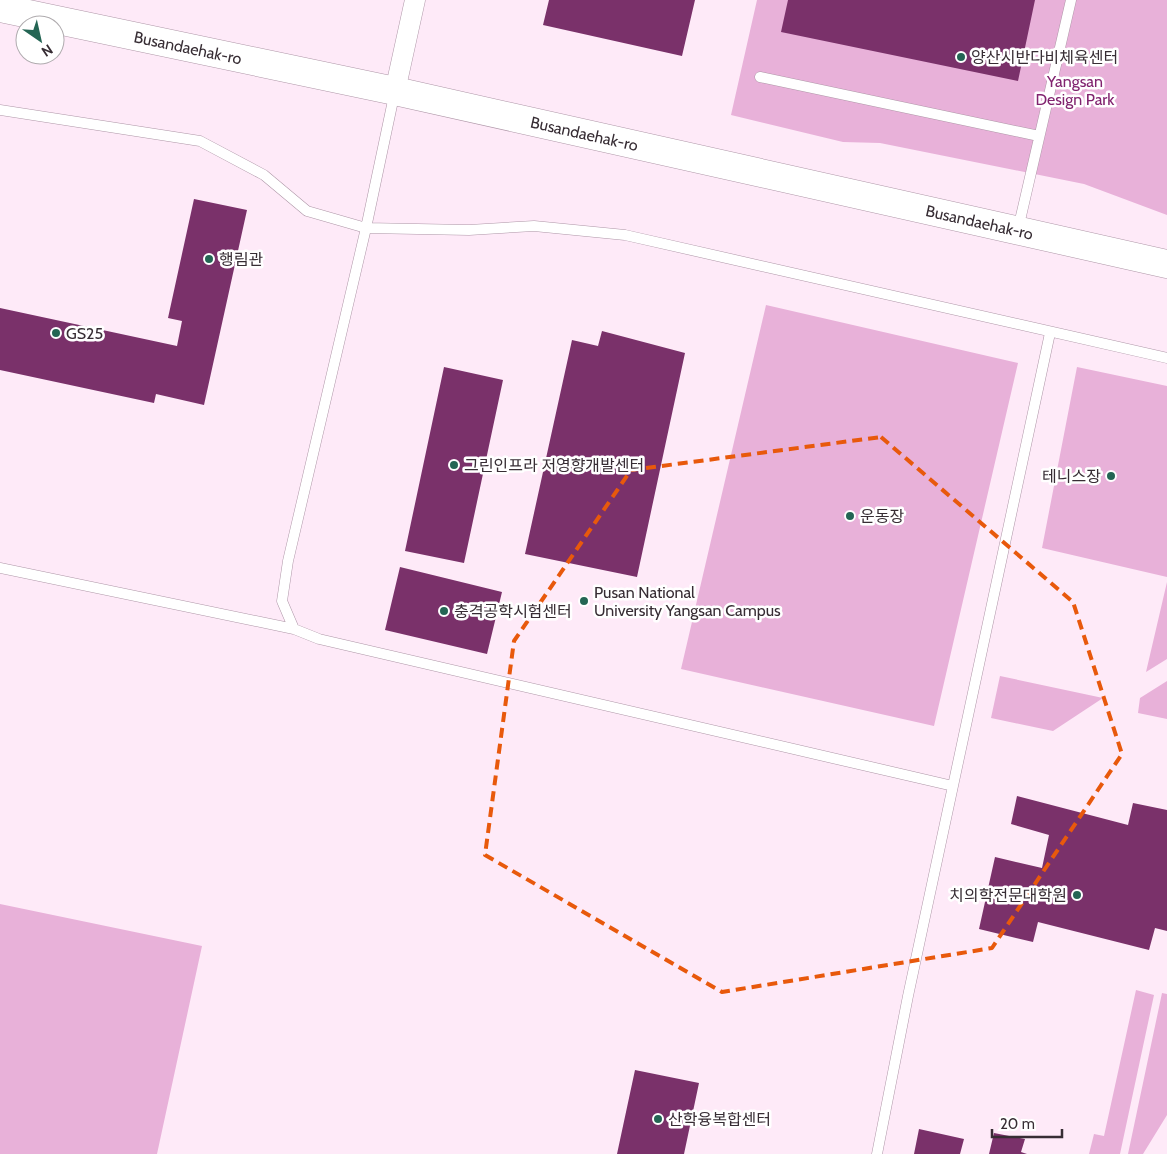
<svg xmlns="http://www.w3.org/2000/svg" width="1167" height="1154" viewBox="0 0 1167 1154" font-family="Cabin,'Noto Sans KR',sans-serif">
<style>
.green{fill:#e8b1d9}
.building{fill:#7a316a}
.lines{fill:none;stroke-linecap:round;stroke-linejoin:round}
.lane-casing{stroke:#ae96a7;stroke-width:11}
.street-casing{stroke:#ae96a7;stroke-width:21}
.secondary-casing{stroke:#ae96a7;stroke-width:29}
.primary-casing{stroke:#ae96a7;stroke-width:29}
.lane{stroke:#fff;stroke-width:10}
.street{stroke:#fff;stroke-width:20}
.secondary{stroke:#fff;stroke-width:28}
.primary{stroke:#fff;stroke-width:28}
.marked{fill:none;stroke:#e8590c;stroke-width:4;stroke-dasharray:10 6;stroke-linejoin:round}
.poi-dot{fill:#246554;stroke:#fff;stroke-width:2}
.labels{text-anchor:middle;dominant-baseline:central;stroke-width:5;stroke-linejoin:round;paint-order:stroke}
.street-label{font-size:16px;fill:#372d34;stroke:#fff}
.poi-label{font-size:16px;fill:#372d34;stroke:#fff;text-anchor:start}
.park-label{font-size:16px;fill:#81236f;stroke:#fff}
</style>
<rect width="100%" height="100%" fill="#feeaf8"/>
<!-- green -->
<path class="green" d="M757,0H1167V215L1084,184L880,143L843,142L731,115Z
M766,305L1018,363L934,726L681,669Z
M1077,367L1167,386V577L1042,548Z
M1167,582V659L1146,672Z
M1000,676L1103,698L1053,731L991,718Z
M1167,681V719L1138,713L1140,698Z
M0,904L202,946L157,1154H0Z
M1136,990L1154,995L1120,1154H1089L1094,1134L1104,1136Z
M1162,993L1167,994V1115L1143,1154H1128Z"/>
<!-- building -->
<path class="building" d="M549,0H695L682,56L543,25Z
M788,0H1035L1018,81L781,32Z
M194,199L247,210L204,405L156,394L154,403L0,370V308L177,346L182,321L168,318Z
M602,331L685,353L637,577L525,554L572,340L598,346Z
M444,367L503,380L464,563L405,551Z
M400,567L502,592L487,654L385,630Z
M1017,796L1128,825L1133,803L1167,810V931L1155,928L1149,950L1038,922L1033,942L979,929L995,857L1042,868L1049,835L1011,824Z
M635,1070L699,1083L684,1154H617Z
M919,1129L964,1139L960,1154H914Z
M994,1133L1025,1139L1021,1152L1027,1154H989Z"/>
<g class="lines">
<!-- lane casing -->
<g class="lane-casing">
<path id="lane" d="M760,77L1039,136
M395,91L366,228L288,561L282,601L294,629L319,639L953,786
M0,110L200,141L264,175L307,211L366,228L469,230L534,226L625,235L1167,358
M1018,229L1071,0
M0,568L294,629
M877,1154L908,996L1050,333"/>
</g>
<!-- street casing -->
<g class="street-casing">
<path id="street" d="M395,91L415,0"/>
</g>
<!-- secondary casing -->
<g class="secondary-casing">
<g id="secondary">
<path id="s1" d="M0,8L395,91"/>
</g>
</g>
<!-- primary casing -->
<g class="primary-casing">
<g id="primary">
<path id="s2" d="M395,91L1167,264"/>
</g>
</g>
<!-- lane -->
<use href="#lane" class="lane"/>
<!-- street -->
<use href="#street" class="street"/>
<!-- secondary -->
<use href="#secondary" class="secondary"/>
<!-- primary -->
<use href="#primary" class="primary"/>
</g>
<!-- marked area -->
<path class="marked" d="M881,437L1073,602L1122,754L992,948L722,992L485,855L514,641L631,470Z"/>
<!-- markers -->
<g class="poi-dot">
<circle cx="961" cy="57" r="5"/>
<circle cx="209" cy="259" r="5"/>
<circle cx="56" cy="333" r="5"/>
<circle cx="454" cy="465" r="5"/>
<circle cx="1111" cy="476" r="5"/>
<circle cx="850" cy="516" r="5"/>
<circle cx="584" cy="601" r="5"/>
<circle cx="444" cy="611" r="5"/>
<circle cx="1077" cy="895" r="5"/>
<circle cx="658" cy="1119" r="5"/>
</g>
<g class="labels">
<!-- street labels -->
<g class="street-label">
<text stroke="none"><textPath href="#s1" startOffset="192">Busandaehak-ro</textPath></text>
<text stroke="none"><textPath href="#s2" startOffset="194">Busandaehak-ro</textPath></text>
<text stroke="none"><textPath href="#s2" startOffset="599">Busandaehak-ro</textPath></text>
</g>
<!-- poi labels -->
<g class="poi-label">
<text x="971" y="57">양산시반다비체육센터</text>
<text x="219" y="259">행림관</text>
<text x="66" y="333">GS25</text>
<text x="464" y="465">그린인프라 저영향개발센터</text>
<text x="1101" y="476" text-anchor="end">테니스장</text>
<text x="860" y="516">운동장</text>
<text x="594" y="592">Pusan National<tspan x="594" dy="18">University Yangsan Campus</tspan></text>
<text x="454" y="611">충격공학시험센터</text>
<text x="1067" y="895" text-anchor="end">치의학전문대학원</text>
<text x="668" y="1119">산학융복합센터</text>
</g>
<!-- park labels -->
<g class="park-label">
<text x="1075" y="81">Yangsan<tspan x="1075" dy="18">Design Park</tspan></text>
</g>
</g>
<!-- north arrow -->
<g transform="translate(40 40) rotate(146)"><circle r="24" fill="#ffffff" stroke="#afabae"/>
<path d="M0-4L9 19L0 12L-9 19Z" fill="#246554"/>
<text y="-8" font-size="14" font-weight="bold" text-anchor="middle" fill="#372d34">N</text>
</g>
<!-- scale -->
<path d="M992 1129v8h70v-8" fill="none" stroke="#372d34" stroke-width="2.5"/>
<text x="1000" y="1129" font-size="15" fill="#372d34" stroke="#ffffff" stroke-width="4" paint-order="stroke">20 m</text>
</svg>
